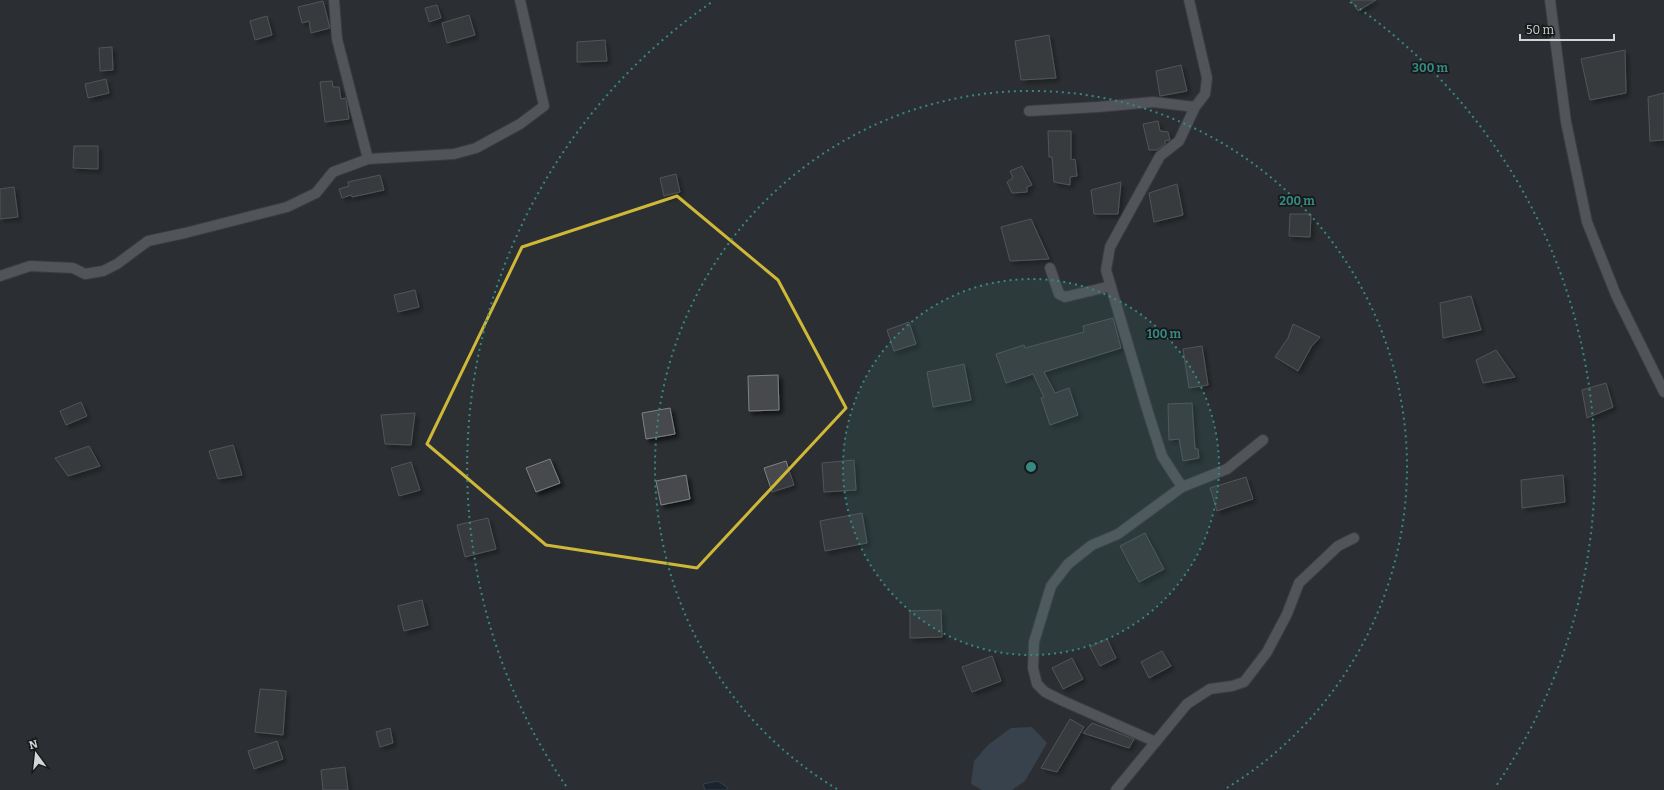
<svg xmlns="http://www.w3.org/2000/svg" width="1664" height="790" viewBox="0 0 1664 790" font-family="Bitter,serif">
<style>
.green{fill:#48596a}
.water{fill:#061829;stroke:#44515e}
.building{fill:#464a4d;stroke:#7d8185;filter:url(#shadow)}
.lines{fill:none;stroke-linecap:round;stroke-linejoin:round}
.minor-casing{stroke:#4a4d50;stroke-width:12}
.minor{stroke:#7e8286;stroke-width:10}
.marked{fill:none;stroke:#cfb837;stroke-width:3;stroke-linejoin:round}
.ring{fill:none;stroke:#368983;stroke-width:2;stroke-dasharray:2 4}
.centre{fill:#368983;stroke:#161819;stroke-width:2}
.ring-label{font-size:12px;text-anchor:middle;font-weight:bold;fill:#368983;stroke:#161819;stroke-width:3.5;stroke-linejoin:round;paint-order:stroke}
</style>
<defs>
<filter id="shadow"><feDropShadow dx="3.5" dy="3.5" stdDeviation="2" flood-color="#0009"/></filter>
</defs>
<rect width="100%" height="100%" fill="#2c3033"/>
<!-- green -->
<path class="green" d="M1032,727L1047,743L1025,781L1012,790H982L971,784L974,761L988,745L1011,728Z"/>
<!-- water -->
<path class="water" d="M718,781L728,788L726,790H705L703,784Z"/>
<!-- building -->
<path class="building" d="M1351,0H1376L1358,11Z
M323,1L330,28L311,33L309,21L302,23L298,7Z
M437,5L441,18L429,22L425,8Z
M469,15L475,35L447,43L442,23Z
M267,16L272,35L255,40L250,21Z
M1049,35L1056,78L1021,80L1015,41Z
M605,40L607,61L577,62V42Z
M112,47L113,70L100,71L99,48Z
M1625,50L1626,93L1590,100L1581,59Z
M1181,65L1187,91L1160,96L1156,71Z
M106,79L109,93L88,98L85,84Z
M332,81L333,87H339L341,99L346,98L349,119L325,122L320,82Z
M1664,93V140L1650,141L1648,97Z
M1158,121L1160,131L1168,132L1170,140L1165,141V144L1157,150H1149L1143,124Z
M1048,131H1071V160L1075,159L1077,176L1070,177V185L1054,182L1052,157H1049Z
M74,146H98V169L73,168Z
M1022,166L1032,185L1027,187V192L1012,193L1007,182L1013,178L1010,171Z
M676,174L680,192L664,196L660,178Z
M380,175L384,190L352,197L351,195L342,198L339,189L349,186L348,182Z
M1121,182L1118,214H1094L1091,190Z
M1177,184L1183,215L1154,222L1149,193Z
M14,187L18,217L0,219V189Z
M1290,214H1311L1310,237L1289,236Z
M1031,219L1049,259L1010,261L1001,227Z
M415,290L419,307L398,312L394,295Z
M1471,296L1481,330L1443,338L1440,303Z
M1113,318L1121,348L1044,372L1055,393L1069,388L1078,415L1050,425L1041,398L1044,397L1033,374L1006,383L996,354L1024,345L1025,348L1084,332L1083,326Z
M909,322L916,344L894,351L887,330Z
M1293,324L1320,337L1311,347L1298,371L1275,357L1288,338Z
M1202,346L1208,385L1189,388L1183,349Z
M1496,350L1515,377L1483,383L1476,360Z
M964,364L971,400L933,407L927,372Z
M778,375L779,410L749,411L748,376Z
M1606,383L1613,407L1587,418L1582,390Z
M81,402L87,416L66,425L60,411Z
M1192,403L1195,449H1198L1199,458L1183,461L1179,439L1169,440L1168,404Z
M670,408L675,434L646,439L642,413Z
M415,413L411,445L385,444L381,415Z
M233,445L242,475L218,479L209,451Z
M89,446L100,466L68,476L55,458Z
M550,459L560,483L536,492L526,468Z
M854,460L856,490L824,492L822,463Z
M786,461L794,485L772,492L764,468Z
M411,462L420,490L399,496L391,468Z
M686,475L690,499L661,505L656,481Z
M1563,475L1565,502L1522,508L1521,480Z
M1246,477L1253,499L1217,511L1210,488Z
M862,513L867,543L825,551L820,521Z
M488,518L496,549L465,557L457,525Z
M1145,533L1164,569L1139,582L1120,546Z
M422,600L428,625L404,631L398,606Z
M941,610L942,637L910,638V611Z
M1107,639L1116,658L1100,666L1090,647Z
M1162,651L1171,666L1149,678L1141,662Z
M992,656L1001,681L972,692L962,667Z
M1072,658L1083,679L1063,689L1052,668Z
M260,689L286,691L283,735L255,732Z
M1070,719L1084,727L1057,772L1041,768Z
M1092,723L1134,739L1129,748L1083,733Z
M390,728L393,743L380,747L376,732Z
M277,741L283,759L254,769L248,751Z
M345,767L348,790H323L321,770Z"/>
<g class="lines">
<!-- minor casing -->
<g class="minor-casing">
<path id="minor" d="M334,0L337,39L368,159
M1550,0L1566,122L1587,222L1616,295L1664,392
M1029,111L1098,107L1153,102L1195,107
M1050,268L1059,294L1065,297L1111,286
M0,276L30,266L73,268L85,274L103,271L117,264L148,241L185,233L287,207L316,193L333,172L368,159L454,154L476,148L520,124L544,106L520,0
M1182,487L1162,456L1147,409L1106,270L1110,247L1160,156L1179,141L1195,107L1205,94L1207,78L1189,0
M1156,742L1063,701L1045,692L1037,684L1033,668L1034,642L1051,586L1068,564L1092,545L1118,534L1182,487L1227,469L1263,440
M1116,790L1187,704L1210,689L1232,686L1244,682L1267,652L1287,614L1299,583L1338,546L1354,538"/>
</g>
<!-- minor -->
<use href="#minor" class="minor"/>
</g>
<!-- marked area -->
<path d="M0 0H1664V790H0ZM677,196L778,280L846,408L697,568L546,545L427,444L522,247Z" fill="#2c3033" fill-opacity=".55" fill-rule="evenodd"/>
<path class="marked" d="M677,196L778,280L846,408L697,568L546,545L427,444L522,247Z"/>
<!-- distance rings -->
<circle cx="1031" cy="467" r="188" fill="#368983" fill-opacity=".12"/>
<g class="ring">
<circle cx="1031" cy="467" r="188"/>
<path d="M837 789A376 376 0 1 1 1225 789"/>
<path d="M566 786A564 564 0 0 1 712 2M1350 2A564 564 0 0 1 1496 786"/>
</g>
<circle cx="1031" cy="467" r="6" class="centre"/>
<g class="ring-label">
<text x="1430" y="72">300 m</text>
<text x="1297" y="205">200 m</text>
<text x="1164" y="338">100 m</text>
</g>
<!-- north arrow -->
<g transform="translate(36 754) rotate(345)" stroke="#161819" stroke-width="3" paint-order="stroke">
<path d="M0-3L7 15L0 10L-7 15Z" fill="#d3d5d8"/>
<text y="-6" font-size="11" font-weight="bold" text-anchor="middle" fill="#d3d5d8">N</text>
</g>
<!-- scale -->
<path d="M1520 34v6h94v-6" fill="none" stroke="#d3d5d8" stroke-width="2"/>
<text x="1526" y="34" font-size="12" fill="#d3d5d8" stroke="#161819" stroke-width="3" paint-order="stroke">50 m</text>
</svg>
